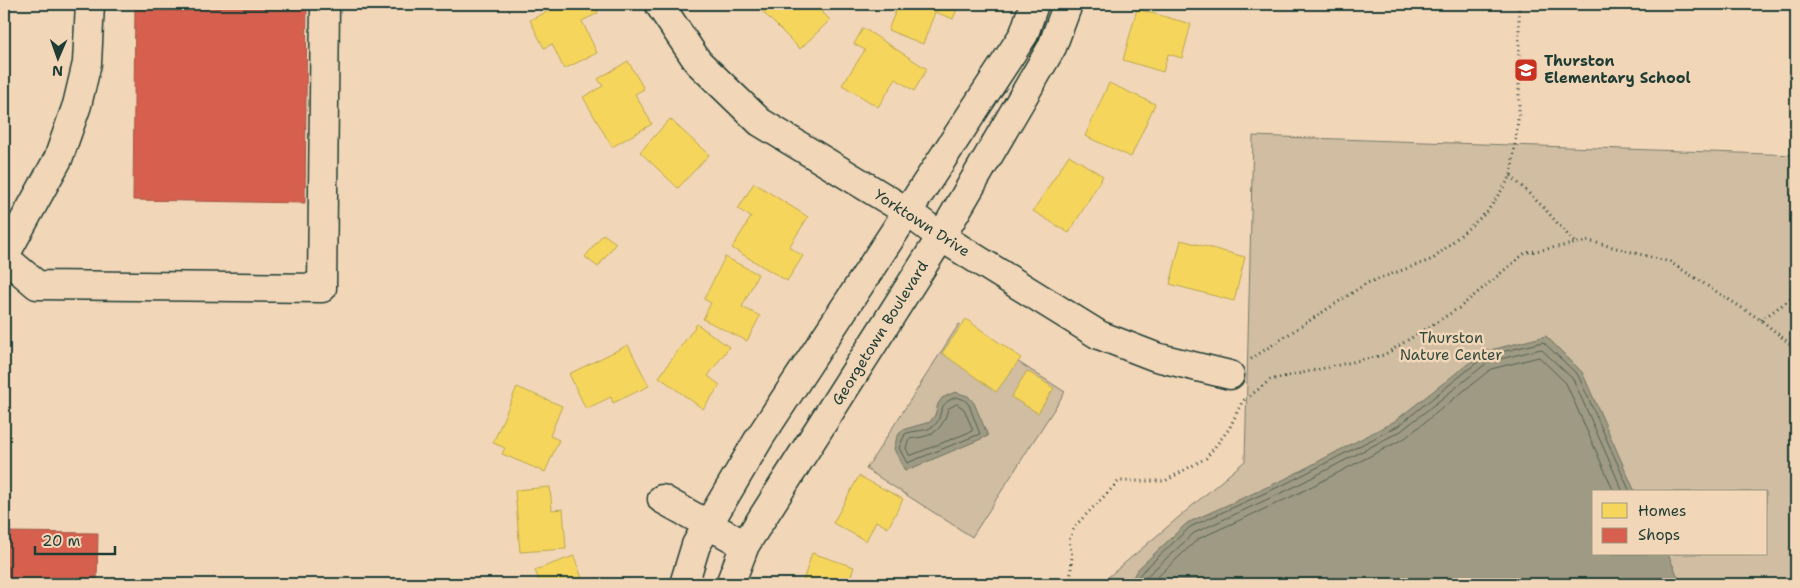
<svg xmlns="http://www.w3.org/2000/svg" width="1800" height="588" viewBox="0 0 1800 588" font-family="'Shantell Sans',sans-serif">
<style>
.green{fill:#d0bda2;stroke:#787d6b;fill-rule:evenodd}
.water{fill:#9f9a83;stroke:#6c7563}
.homes{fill:#f6d55c;stroke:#b6a750}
.shops{fill:#d6604d;stroke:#9f5646}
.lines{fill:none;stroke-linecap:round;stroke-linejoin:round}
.shore{stroke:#526254;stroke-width:1}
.minor-casing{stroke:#1f3d34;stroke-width:31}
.path{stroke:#1f3d34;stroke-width:3;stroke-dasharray:1 4;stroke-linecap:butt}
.minor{stroke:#f2d6b8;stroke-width:28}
.labels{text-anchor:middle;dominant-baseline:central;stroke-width:5;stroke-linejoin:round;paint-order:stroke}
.poi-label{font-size:15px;font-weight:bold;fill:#1f3d34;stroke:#f2d6b8;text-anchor:start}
.street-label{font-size:15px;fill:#1f3d34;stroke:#f2d6b8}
.park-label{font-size:15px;fill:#314a3f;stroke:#f2d6b8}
</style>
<rect width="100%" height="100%" fill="#f2d6b8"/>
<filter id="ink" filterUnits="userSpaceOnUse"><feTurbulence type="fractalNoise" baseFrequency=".02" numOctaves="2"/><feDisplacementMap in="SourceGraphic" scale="10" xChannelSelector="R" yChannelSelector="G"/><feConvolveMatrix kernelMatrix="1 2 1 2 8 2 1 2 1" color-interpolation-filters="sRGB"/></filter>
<g filter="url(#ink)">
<!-- green -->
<path class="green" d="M1253,136L1796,155V584H1100L1245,461ZM1594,492H1766V554H1594Z
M959,324L1065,392L972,537L866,469Z"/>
<!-- water -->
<path class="water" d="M1546,336L1582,372L1635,492H1594V554H1668L1681,584H1129L1137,570L1187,523L1285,479L1395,421L1483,352Z
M955,392L968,396L974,403L988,436L905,471L894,449L897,437L902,430L930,422L935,415L938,404L942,398Z"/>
<!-- homes -->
<path class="homes" d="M561,4H594L598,13L582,21L597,53L564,69L552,44L544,48L530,20L561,5Z
M755,4H814L830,20L800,49Z
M895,4H959L953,19L935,12L923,44L888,30L898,5Z
M1137,9L1191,24L1182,58L1168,54L1163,72L1123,60Z
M863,28L927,69L914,91L896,79L878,107L842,85L865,50L854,44Z
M628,61L644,89L635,94L652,124L612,147L583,97L603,86L598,79Z
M1109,83L1155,104L1131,157L1085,136Z
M670,119L709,155L678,188L640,152Z
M1069,155L1103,176L1069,233L1033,211Z
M754,183L808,217L789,247L803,256L787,281L732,248L751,217L738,209Z
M603,234L616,243L598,267L585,257Z
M1181,240L1245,257L1234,301L1170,284Z
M725,257L758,274L742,307L760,316L747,341L703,319L711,303L704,299Z
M966,319L1021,358L996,392L942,353Z
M697,324L729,347L708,376L720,385L703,409L659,377Z
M628,345L649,386L613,403L611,397L586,409L569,374Z
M1027,371L1054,388L1038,413L1011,397Z
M517,387L562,406L550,436L559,440L545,472L502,454L505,448L493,443Z
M859,476L903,499L888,528L876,521L866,541L833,523Z
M550,487L552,510L563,509L566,549L520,552L515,490Z
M812,553L854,567L848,584H802Z
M574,556L584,584H540L535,570Z"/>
<!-- shops -->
<path class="shops" d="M135,4H307L305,203L133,200Z
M4,532L98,533L97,584H4Z"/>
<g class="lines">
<!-- shore -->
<path class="shore" d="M956,397L965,400L969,405L980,434L907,463L899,448L905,434C913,430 924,432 932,427C946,418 933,406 956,397Z
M957,404L964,409L972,428V431L912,455H909L906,448L909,439C914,438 917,438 922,437C938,434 944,424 948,409Z
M1134,584L1141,573L1190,527L1287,483L1398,426L1485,356L1543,342L1578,375L1630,492
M1141,584L1146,577L1194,533L1290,489L1401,431L1488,362L1541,349L1573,379L1623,492
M1150,584L1198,539L1293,496L1405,438L1491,369L1539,357L1566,383L1614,492"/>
<!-- minor casing -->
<g class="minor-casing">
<path id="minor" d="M659,4L698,62L760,122L908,212L941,237L1099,335L1156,357L1230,375
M4,257L37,285L322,288L325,4
M4,257L58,159L77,105L87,63L90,4
M662,499L745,545
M684,584L696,545L760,437L1024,34L1034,4
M730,584L745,545L941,237L1052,47L1068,4"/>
</g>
<!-- path -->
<path class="path" d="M1511,176L1544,208L1575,243
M1761,320L1796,295
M1251,359L1367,283L1433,259L1487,212L1511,176L1519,112V4
M1250,396L1270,380L1384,355L1459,308L1525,253L1589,241L1670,262L1761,320L1796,349
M1793,571L1796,570
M1070,584L1072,556L1069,540L1075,526L1119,481H1165L1206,458L1229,429L1242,402L1245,399"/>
<!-- minor -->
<use href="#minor" class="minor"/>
</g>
</g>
<!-- icons -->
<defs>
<g id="school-square" transform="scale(1.25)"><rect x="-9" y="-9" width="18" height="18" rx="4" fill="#c8321e" stroke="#f2d6b8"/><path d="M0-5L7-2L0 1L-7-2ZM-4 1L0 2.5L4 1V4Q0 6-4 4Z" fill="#fff"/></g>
</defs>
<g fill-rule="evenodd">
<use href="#school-square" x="1526" y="70"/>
</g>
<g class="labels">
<!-- poi labels -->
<g class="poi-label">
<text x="1544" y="61">Thurston<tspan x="1544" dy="17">Elementary School</tspan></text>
</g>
<!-- street labels -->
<g class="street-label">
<text transform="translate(922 223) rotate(33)">Yorktown Drive</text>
<text transform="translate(880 333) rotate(-58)">Georgetown Boulevard</text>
</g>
<!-- park labels -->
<g class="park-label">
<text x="1451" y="338">Thurston<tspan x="1451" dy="17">Nature Center</tspan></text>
</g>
</g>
<!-- margin -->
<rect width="1800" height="588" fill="none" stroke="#f2d6b8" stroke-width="20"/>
<rect x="10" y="10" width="1780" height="568" fill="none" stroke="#1f3d34" stroke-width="2" filter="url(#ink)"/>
<!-- legend -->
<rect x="1592" y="490" width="175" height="65" fill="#f2d6b8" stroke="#9e9983"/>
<rect x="1602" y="503" width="25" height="15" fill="#f6d55c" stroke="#9e9983"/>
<text x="1638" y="516" font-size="15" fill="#1f3d34">Homes</text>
<rect x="1602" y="528" width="25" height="15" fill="#d6604d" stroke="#9e9983"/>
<text x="1638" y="540" font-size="15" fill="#1f3d34">Shops</text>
<!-- north arrow -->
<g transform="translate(58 58) rotate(182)" stroke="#f2d6b8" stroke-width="4" paint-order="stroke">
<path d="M0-4L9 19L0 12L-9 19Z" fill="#1f3d34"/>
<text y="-8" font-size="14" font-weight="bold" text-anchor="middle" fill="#1f3d34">N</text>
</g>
<!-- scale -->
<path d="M35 546v8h80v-8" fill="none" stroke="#1f3d34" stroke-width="2.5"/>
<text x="42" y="546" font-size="15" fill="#1f3d34" stroke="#f2d6b8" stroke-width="4" paint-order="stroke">20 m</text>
</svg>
